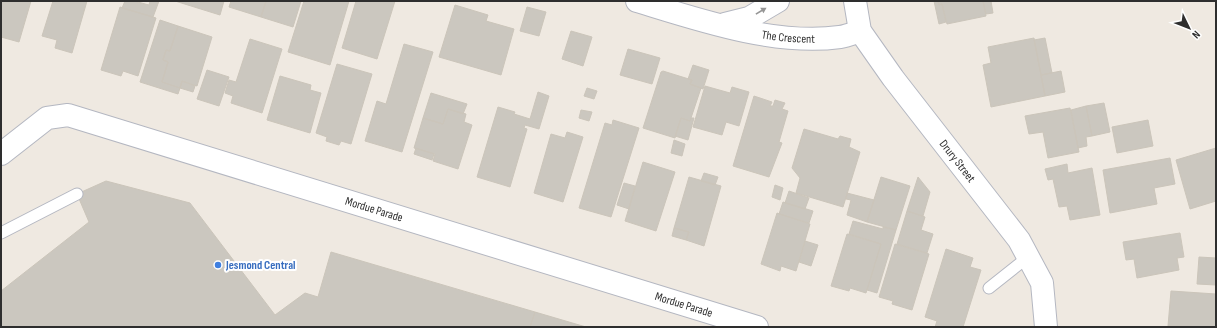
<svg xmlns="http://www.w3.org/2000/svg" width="1217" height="328" viewBox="0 0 1217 328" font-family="'Sofia Sans Condensed',sans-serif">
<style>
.building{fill:#cbc7bf;stroke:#cbc5ba}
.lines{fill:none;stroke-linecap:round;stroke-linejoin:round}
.lane-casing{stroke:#b4b7c1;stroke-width:13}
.street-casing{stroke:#b4b7c1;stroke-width:24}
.lane{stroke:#fff;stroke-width:11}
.street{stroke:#fff;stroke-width:22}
.oneway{fill:#969696}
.shop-dot{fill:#3f7fe0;stroke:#fff;stroke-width:1.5}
.labels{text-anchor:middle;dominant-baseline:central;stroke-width:4;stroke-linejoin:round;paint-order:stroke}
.street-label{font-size:12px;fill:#2e2e2e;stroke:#fff}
.shop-label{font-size:12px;font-weight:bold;fill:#366cbe;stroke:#fff;text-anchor:start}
</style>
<rect width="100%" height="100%" fill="#efe9e1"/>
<!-- building -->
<path class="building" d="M1,1H31L19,42L1,37Z
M53,1H87L72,53L55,48L57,40L42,36Z
M125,1H134L149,5L150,1H159L153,17L122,8Z
M175,1H224L220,15Z
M231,1H266L261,17L229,7Z
M266,1H301L293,27L261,17Z
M304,1H349L330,65L288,52Z
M356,1H395L377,59L342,48Z
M934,1H938L939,5L942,4L946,22L939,24Z
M938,1H983L986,16L947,24L942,4L939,5Z
M983,1H991L993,13L986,14Z
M455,5L488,15L486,21L514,29L501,75L439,57Z
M120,7L156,18L138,76L123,71L121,76L101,70Z
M527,7L546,12L539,36L520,31Z
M160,20L178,26L170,51L166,50L163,60L168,62L162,82L180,88L178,94L140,82Z
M178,26L212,37L197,86L182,81L180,88L162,82L168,62L163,60L166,50L170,51Z
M571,31L592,37L583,66L562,59Z
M1034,38L1045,96L991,107L983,65L991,63L988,47Z
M1045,38L1052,73L1041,75L1034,40Z
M250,39L282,49L262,113L231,103L233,96L225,93L229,80L236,82Z
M404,44L433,52L402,152L365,141L377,101L386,104Z
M628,49L660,58L652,84L620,75Z
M337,64L372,74L351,144L341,141L339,145L326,141L327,137L316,133Z
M693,65L709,70L703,89L690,84L692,80L688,79Z
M207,70L229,77L219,106L197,99Z
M663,71L692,80L690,84L701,88L690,121L681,118L675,138L643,128L661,72Z
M1061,71L1065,92L1045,96L1041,75Z
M280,76L311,85L310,90L321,93L310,133L267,120Z
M182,81L195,86L193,92L180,88Z
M705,86L730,93L732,87L749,92L739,126L726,122L722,135L693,127Z
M587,88L597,91L594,99L584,96Z
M538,92L549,96L539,129L525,125L524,128L527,129L510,187L477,177L498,107L515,112L514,114L530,119Z
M431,93L467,104L463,114L448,109L443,124L423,118Z
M754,96L772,102L770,106H773L775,100L785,103L782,109L788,111L779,142L782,143L769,177L733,166Z
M1104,103L1110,132L1092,136L1086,106Z
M1086,106L1092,136L1086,137L1087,146L1078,148L1071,110Z
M1070,108L1079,152L1048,158L1043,132L1029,134L1025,116Z
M448,109L466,114L464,122L472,125L458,169L433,161L435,154L414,148L423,118L443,124Z
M581,110L592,112L589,121L579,118Z
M681,118L690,121L691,118H694L688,140L675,136Z
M613,120L639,128L611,217L579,208L605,123L612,125Z
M1148,120L1153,146L1117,153L1112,127Z
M804,129L838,139L840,136L851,139L849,147L860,152L843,207L796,193L800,178L792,168Z
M567,132L583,137L563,202L534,193L551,134L565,138Z
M674,140L685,144L682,156L671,153Z
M416,148L434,154L432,160L414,154Z
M1216,148V201L1190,209L1176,160Z
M1170,158L1175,184L1154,188L1157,204L1110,213L1103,170Z
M643,162L675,172L656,231L625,221Z
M1067,164L1068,173L1092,168L1100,215L1070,220L1067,206L1059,207L1053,179L1048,180L1045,169Z
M704,173L718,177L715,185L701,181Z
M689,177L721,186L704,246L686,240L689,232L674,228Z
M881,177L910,186L896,230L867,222Z
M918,177L930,192L923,216L907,211Z
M106,181L190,203L275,315L305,293L318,297L331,252L535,312L530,327H1V291L89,222L77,194Z
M624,183L635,186L629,209L617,205Z
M775,185L783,188L780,200L772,197Z
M789,191L809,198L805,209L785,203Z
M847,193L874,200L867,222L847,215L851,200L846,199Z
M783,202L813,211L809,223L779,214Z
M907,211L925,217L921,230L933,234L927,253L897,244Z
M777,213L810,224L796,271L781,266L780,271L761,264Z
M853,221L883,229V227L896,230L877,293L867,290L881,244L849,234Z
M674,228L689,232L686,240L672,236Z
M1180,233L1184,257L1177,258L1179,270L1137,278L1134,259L1126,260L1123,242Z
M847,234L881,244L866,293L850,288L849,291L831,286Z
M805,241L818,245L811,266L799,262Z
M895,244L929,254L912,310L892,304L893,301L879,297Z
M946,249L973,258L970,267L981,270L963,327H935L937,321L925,317Z
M1199,257L1216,258V285L1197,284Z
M1171,291L1216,294V327L1168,326Z
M535,312L586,327H530Z"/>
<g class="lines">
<!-- lane casing -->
<g class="lane-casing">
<path id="lane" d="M1,233L77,194
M989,288L1028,257"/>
</g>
<!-- street casing -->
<g class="street-casing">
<g id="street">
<path id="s1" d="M637,1C699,20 775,46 840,37C847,36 854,33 860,31"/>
<path id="s2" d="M855,1L860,31L893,78L1019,240L1042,283L1046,327"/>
<path d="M725,24L749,18L778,1"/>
<path id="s3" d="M1,154L47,118L68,115L757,327"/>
</g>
</g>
<!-- lane -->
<use href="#lane" class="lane"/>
<!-- street -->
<use href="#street" class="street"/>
</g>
<!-- one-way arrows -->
<defs><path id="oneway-solid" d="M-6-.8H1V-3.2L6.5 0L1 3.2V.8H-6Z"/></defs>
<use class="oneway" href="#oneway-solid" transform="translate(761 11) rotate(-31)"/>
<!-- markers -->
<circle class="shop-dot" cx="218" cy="265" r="4"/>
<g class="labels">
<!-- street labels -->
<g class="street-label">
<text stroke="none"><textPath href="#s1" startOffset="156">The Crescent</textPath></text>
<text stroke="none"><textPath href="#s2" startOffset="193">Drury Street</textPath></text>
<text stroke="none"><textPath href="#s3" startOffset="400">Mordue Parade</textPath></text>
<text stroke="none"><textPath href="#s3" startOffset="724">Mordue Parade</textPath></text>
</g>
<!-- shop labels -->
<g class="shop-label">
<text x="226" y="265">Jesmond Central</text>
</g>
</g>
<!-- border -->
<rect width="1217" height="328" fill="none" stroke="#2e2e2e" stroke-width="4"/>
<!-- north arrow -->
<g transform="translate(1189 28) rotate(133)" stroke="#ffffff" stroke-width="3" paint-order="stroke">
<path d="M0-3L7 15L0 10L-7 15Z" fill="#2e2e2e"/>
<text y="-6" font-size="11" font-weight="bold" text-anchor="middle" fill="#2e2e2e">N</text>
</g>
</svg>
